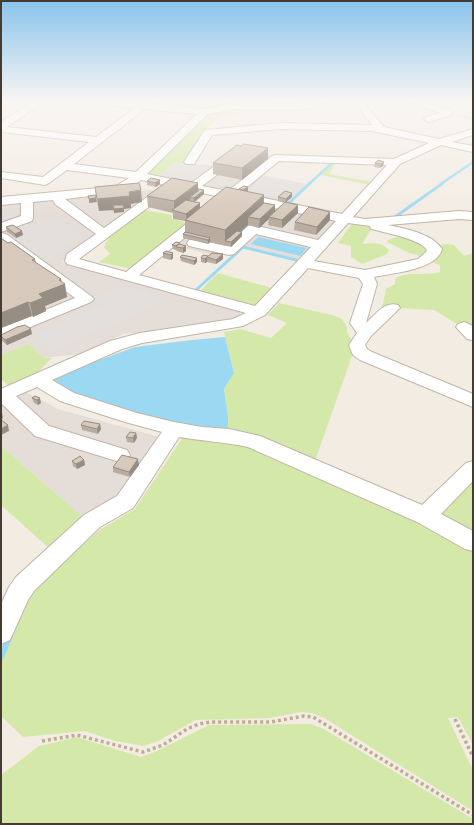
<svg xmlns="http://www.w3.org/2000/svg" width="474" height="825" viewBox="0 0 474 825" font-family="Arial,sans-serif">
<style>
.industrial{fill:#e4ddd8}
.green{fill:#d4e9a9}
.parking{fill:#e2dfdc}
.water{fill:#9bd9f3}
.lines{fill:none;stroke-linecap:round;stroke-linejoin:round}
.stream-far2{stroke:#9bd9f3;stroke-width:2.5}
.stream-far1{stroke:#9bd9f3;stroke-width:3}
.stream{stroke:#9bd9f3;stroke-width:6}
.minor-casing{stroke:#c1b5a8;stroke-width:2}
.path-far1{stroke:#c0ac96;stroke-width:1.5;stroke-dasharray:1 1;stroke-linecap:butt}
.path{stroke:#c0ac96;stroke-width:3.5;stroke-dasharray:3 3;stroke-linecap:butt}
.minor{fill:#fff;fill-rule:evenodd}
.wall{fill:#b9ada1}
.shaded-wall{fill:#968d83}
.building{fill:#d7c9bb;stroke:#968d83}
</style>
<rect width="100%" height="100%" fill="#f2ece3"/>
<!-- industrial -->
<path class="industrial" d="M229,150L273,157L231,192L188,184L212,165L220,166Z
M151,190L155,193L109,227H99L62,201L67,198Z
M237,198L333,220L335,223L301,260L241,245L220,257L173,245Z
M48,199L53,200L97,233V236L62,262L239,309L241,315L230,320L170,330L123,334L80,354L44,358L28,344L1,355V203Z
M24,391L58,409L163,438L124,491L84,518L1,446V402Z"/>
<!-- green -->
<path class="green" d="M229,108H281L282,111L271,113L268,111L219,116L206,131L187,163L192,164L175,163L157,177L151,176L149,173L207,116L213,112Z
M336,161H337L329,174L373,182L370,185L321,175Z
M145,210L172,215V219L192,224L132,269L99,262L110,254L104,247L109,237Z
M352,224L372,228L362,244C372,243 382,242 389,250L387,254L362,264L351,257V246L338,243Z
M403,235L430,245L425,257L409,253L387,242L388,240Z
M447,244L454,245L464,256L473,253V332L460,326L434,310L396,308L381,311L380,309L383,304L386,289L395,284V279C403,271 426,276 440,272V265L432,262L440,245Z
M218,273L275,289L261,303L254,306L198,293Z
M279,303L332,315L342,319L347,327V332L352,341L353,353L314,464L228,431V416L224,389L234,373L224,332L240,329L271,338L287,323L268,315Z
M28,344L44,358H52L34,376L10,387L1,379V355Z
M185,434L251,443L473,545V745L458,717L448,718L473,770V811L326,719L312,713L301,712L270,718L196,720L158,741L144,746L115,741L85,731L23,737L1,716V661L29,596L38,584L101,529L135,509Z
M1,446L84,518L51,550L1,505Z
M473,478V538L434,515Z
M311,724L324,729L473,819V824H1V775L39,746L77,737L141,757L157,751L209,725Z"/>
<!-- parking -->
<path class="parking" d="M175,163L212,165L188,184L157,177Z
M257,174L307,184L286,204L234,193Z
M4,208L29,225L55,217L83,235L47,261L1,229V209Z
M123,286L171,298L52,352L32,335L102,305L93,298Z"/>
<!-- water -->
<path class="water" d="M258,237L307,248L300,256L251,244Z
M225,337L234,373L224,389L228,416V431L186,428L79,396L48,381L86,365L135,347L192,340Z"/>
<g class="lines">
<!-- stream-far2 -->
<path class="stream-far2" d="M465,101L473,103
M309,184L333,162
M441,184L473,162"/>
<!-- stream-far1 -->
<path class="stream-far1" d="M288,204L310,183
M395,217L443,183
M196,290L243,247L296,260"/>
<!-- stream -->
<path class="stream" d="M1,657L10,636"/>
<!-- minor casing -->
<g class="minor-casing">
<path id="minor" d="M34,101H45L7,127L96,137L135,108L98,104L94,101H130L205,109L235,103L296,104L313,101H329L311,108L296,110L235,109L208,114L147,174L191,183L230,155H238L239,157L238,159L202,186L228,191L272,156L276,155L394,159L429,143L372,131L281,129L212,135L194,164H186L184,162L205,130L281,123L372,125L353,101H362L384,127L439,139L473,129V135L452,142L473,146V152L441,145L400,164L353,217L365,219L459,211L473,212V220L459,219L388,225C406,229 431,233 442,249C437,270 392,273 374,277L377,284L366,323C375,315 384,301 398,305L400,308L371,336L365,345L367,349L372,352L473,394V407L360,360L353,355L349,345L357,333L350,323L363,284L359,278L308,268L265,315L243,326L142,343L122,349L52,380L74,393L137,413L174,422L202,427L229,429L260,436L422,505L466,463L473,461V481L441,514L473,531V551L465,549L417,522L248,447C225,442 202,441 179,437L133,508L100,527L34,591L28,600L10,640L1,644V604L9,587L16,577L84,515L117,496L162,432L125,422L60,401L37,387L16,396L49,426L127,450L130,455L127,460L120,462L35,436L1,403V389L110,341L140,333L233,319L246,313L67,264L65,261L67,254L96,234L55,204L53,200L33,202V218L32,221L1,232V223L21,216V203L1,205V197L110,187L116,186L129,178L67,170L49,183L45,185L1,178V172L43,177L89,142L1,132V122ZM145,109L197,114L136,172L74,164ZM279,161L387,165L342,214L240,193ZM141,180L164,185L104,228L65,199L124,192L135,185ZM171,186L220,197L126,272L79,259L170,191L172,188ZM232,199L336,221L318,240L253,225L248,226L226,246L194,239L189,240L187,243L189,246L229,255L234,254L256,234L311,247L255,306L139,275ZM348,223L370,226L371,229C383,232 425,240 427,251L418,259L365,270L314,261Z
M405,101H421L451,110L453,113L451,115L429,122L426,121L424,119L426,117L440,113Z
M1,233L6,234L91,296L94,299L91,302L1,339V328L75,298L1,243Z
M464,322L473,326V340L467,339L456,327L458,324Z"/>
</g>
<!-- path-far1 -->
<path class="path-far1" d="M460,101L473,104
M458,115L473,119"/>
<!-- path -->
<path class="path" d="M455,719L473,757
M42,741L77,735L143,752L163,745L187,729L199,724L210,722H271L304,716L313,717L473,815"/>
<!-- minor -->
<use href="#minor" class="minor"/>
</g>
<!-- wall -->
<path class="wall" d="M241,146L268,159L242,180L213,174V163Z
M378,160L383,166L380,168L374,167L375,163Z
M160,180V184L156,187L147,185V181Z
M198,189L204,194L195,202L200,208L239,190V189L248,191L246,192L264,195V203L275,205V211L284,203L278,201V197L292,193V197L286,202L298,213L282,228L268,225L269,219L259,228L248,225L241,232L242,236L231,247L210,242L208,244L183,238V234L185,232V221L173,219V213L148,207L147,196Z
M330,220L316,235L294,230L295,222Z
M6,227L23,235L16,238L7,232Z
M1,238L8,243L35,259L36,263L61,279L67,297L45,306L46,311L33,317L32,316L1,328Z
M172,245H180L186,246V251L183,253L177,251L176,250L173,249Z
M166,251L173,258L171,260L163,258V253Z
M223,254V259L216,264L207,262L205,263L201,262V258Z
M182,255L197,262L194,265L181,261L180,257Z
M32,334L7,345L1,340V335Z
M35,396L41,403L38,405L34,403L32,398Z
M100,424L101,429L98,434L82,430L81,425Z
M136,433L137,438L134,443L127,442L126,437Z
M84,460L85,465L77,469L73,466L72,461Z
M139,465L130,477L113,472V467Z"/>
<!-- shaded-wall -->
<path class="shaded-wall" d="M268,148V159L242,180V168Z
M384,162L383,166L380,168L381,164Z
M160,180V184L156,187L155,183Z
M198,183V195L204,190V194L194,202V198L190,197V202L174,211V201Z
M248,187V191L243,194V190Z
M141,190L142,202L131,204V208L124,209V212L114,213L113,205L114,210L99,211L97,199Z
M292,193V197L285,203L286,199Z
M264,195L263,210L248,217V225L229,242L225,241V230Z
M96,198L97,202L89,203V199Z
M200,203V211L187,221L186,214Z
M275,205V213L269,217V219L259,228L260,219Z
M298,205V213L282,228V220Z
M330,212V220L316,235L317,227Z
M22,231L23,235L16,238L15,234Z
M242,232V236L231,247V242Z
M210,238V242L208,244V240Z
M186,246V251L183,253V248Z
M173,253V258L171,260V255Z
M223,254V259L216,264V260Z
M207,257V262L205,263V259Z
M197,258V262L194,265V261Z
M61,279L62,285L65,284L67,297L45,306L46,311L33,317L30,303L39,294Z
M28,302L32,316L1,328V313Z
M31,329L32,334L7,345L5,340Z
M40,398L41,403L38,405L37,400Z
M2,413L3,418L1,420V414Z
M100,424L101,429L98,434L97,429Z
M8,425L9,431L1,435V429Z
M136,433L137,438L134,443L133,438Z
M138,459L139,465L130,477L129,472Z
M84,460L85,465L77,469L76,464Z"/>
<!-- building -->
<path class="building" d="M244,144L268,148L242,168L213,163L237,145L241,146Z
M378,160L384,162L381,164L375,163Z
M151,178L160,180L155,183L147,181Z
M172,178L198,183L174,201L147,196Z
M139,183L141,190L129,192L130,196L97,199L95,187Z
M244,186L248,187L243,190L239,189Z
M226,187L264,195L225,230L185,220Z
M198,189L204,190L194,198L190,197L198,191Z
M285,191L292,193L286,199L278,197Z
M96,195V198L89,199L88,196Z
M186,200L200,203L186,214L172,210Z
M285,202L298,205L282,220L269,217Z
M264,203L275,205L260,219L248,217Z
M113,205H123L124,208L114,209Z
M309,207L330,212L317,227L295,222Z
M13,225L22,231L15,234L6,227Z
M237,231L242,232L231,242L225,241Z
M185,232L210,238L208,240L183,234Z
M1,238L8,243L11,242L35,259L32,260L61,279L59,280L65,284L39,294L43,298L30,303L28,302L1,313Z
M176,242L180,243L176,246L172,245Z
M179,244L186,246L183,248L176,247Z
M166,251L173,253L171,255L163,253Z
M212,253L223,254L216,260L207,257Z
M182,255L197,258L194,261L180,257Z
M203,255L208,256L205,259L201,258Z
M25,325L31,329L5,340L1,336V335L17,327Z
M35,396L40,398L37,400L32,398Z
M1,420L8,425L1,429Z
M84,421L100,424L97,429L81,425Z
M130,432L136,433L133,438L126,437Z
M122,455L138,459L129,472L113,467Z
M80,456L84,460L76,464L72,461Z"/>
<!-- sky -->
<linearGradient id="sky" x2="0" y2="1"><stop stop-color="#89c3ec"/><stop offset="0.47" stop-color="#f9f6f2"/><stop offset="1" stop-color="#f9f6f2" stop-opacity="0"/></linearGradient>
<rect width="474" height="217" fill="url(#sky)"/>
<!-- border -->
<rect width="474" height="825" fill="none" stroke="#443b33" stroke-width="4"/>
</svg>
